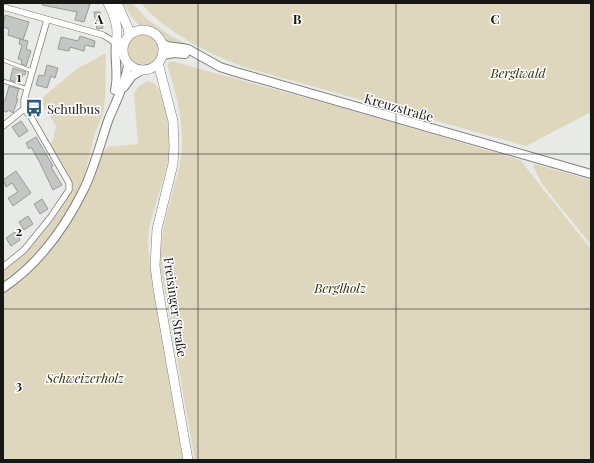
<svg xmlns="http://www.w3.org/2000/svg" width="594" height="463" viewBox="0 0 594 463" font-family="'Playfair Display',serif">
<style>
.green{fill:#ded7bd}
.building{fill:#c3c6c4;stroke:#989b98}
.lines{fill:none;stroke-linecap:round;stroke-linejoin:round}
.lane-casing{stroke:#7e807e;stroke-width:4.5}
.street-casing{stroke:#7e807e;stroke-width:7}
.secondary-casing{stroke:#7e807e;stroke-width:10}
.primary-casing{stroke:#7e807e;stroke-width:10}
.lane{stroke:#fff;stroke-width:3}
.street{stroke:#fff;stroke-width:5.5}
.secondary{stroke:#fff;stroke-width:8}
.primary{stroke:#fff;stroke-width:9}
.grid{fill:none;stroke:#171716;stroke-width:1;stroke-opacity:0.55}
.labels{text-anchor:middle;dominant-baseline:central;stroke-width:3;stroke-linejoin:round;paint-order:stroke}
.park-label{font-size:13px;font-style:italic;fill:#372d05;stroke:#fff}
.street-label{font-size:13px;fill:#171716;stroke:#fff}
.poi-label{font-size:13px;fill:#171716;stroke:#fff;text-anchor:start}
.grid-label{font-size:13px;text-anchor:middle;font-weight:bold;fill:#171716;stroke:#fff;stroke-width:3;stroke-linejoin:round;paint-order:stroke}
</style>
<rect width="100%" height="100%" fill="#e7eae6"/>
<!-- green -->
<path class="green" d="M123,3H132L147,19L171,36L221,61L220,62L170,43L153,28L139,25L134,20Z
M141,3H591V112L526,146L250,69C218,58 185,42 158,20C152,15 146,9 141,3Z
M127 50a16 16 0 1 1 32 0a16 16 0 1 1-32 0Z
M106,53C105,70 107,90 104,107C103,118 97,126 94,136C90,152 87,170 81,186C68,220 33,263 3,285V267L24,250L69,190V183L49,147L53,140L56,126L39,100L77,69Z
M171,61L336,106L520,160L591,249V460H195L160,264C160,237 167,213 174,187C176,179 179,171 180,163C186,130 178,97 167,65Z
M147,81L155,84L162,94L167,111L171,132L168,162L149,228L148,244L152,284L183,460H3V292L13,285L89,188L102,154L108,147L138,144L134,94L138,87Z
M534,164L591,180V245L542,184L533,166Z"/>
<!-- building -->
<path class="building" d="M42,3H86L90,4L84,22L75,20L77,12L42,5Z
M94,12H100L103,28L97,29Z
M5,15L29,22L23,40L8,35L9,29L3,27Z
M80,36L95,41L94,47L85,45L84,51L70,47L69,51L58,49L61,37L78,41Z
M20,39L28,41L26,49L31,51L26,66L21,64L22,60L18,59L22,45L19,44Z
M47,65L58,68L55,78L51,76L47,88L36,85L39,75L44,76Z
M13,68L26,72L25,75L23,74L20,83L10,80Z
M9,86L19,89L16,99H18L13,113L8,110L7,112L3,111V100L5,101Z
M21,121L28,131L19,137L12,127Z
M36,137L53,166L51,167L62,185L53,190L39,161L31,147L29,149L26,143Z
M16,171L31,193L13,206L8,198L18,192L12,183L6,187L3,180Z
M42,199L48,209L40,214L34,204Z
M28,216L33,224L24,230L19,222Z
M15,232L20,240L11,246L6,238Z"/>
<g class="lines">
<!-- lane casing -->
<g class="lane-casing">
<path id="lane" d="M3,60L32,71
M3,81L28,89"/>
</g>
<!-- street casing -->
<g class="street-casing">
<path id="street" d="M3,7L103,35L116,43
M24,109V100L47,20
M3,126L24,109
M3,267L24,250L50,218L69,190V183L31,117L24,109"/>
</g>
<!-- secondary casing -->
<g class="secondary-casing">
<path id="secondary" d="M162,43L167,46L188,49L220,67L236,72L591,174
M163,55L174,53L185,54
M124,87L132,76L142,70
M115,90C119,75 114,59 116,43
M3,288C39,264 66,226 85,187C95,165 101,141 109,118C115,105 127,78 128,64"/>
</g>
<!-- primary casing -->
<g class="primary-casing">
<path id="primary" d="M108,3C115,17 119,28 116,43
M117,3L128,28L129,35
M123 50a20 20 0 1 1 40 0a20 20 0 1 1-40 0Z
M158,63L173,121L174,147L173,164L157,229L155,266L158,289L188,460"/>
</g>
<!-- lane -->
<use href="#lane" class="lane"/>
<!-- street -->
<use href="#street" class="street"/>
<!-- secondary -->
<use href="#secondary" class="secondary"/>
<!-- primary -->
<use href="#primary" class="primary"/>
</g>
<!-- grid -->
<path class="grid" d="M198,3V460M396,3V460M3,154H591M3,309H591"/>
<!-- icons -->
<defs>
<g id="bus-bare" transform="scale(1.38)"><path d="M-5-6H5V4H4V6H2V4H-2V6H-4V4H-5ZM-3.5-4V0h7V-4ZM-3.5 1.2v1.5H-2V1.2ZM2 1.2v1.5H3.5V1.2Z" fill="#285b78" stroke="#fff" stroke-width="2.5" paint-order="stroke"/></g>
</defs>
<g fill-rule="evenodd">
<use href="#bus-bare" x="34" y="108"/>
</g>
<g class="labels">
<!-- park labels -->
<g class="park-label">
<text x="518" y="72">Berglwald</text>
<text x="340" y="287">Berglholz</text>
<text x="85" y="377">Schweizerholz</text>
</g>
<!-- street labels -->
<g class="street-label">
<text transform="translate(399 107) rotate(16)">Kreuzstraße</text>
<text transform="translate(176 307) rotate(82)">Freisinger Straße</text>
</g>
<!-- poi labels -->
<g class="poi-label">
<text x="47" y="108">Schulbus</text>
</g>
</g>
<g class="grid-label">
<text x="99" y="24">A</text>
<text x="297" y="24">B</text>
<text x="495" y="24">C</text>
<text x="19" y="82">1</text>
<text x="19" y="236">2</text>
<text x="19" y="390">3</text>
</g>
<!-- border -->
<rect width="594" height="463" fill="none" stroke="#171716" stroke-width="8"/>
</svg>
